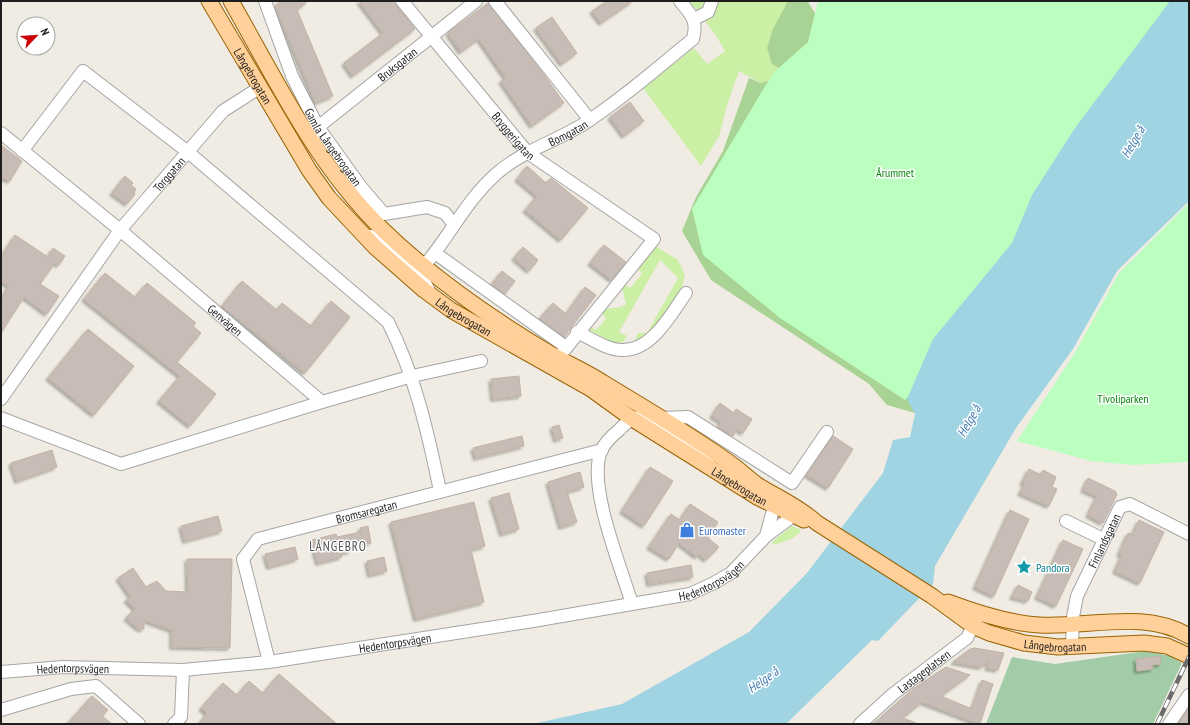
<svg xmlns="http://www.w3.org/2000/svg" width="1190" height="725" viewBox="0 0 1190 725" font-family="'PT Sans Narrow',sans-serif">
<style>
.grass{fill:#cbefa5}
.forest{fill:#a9d394}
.cemetery{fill:#a2cba8}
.park{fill:#bcfec0}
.water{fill:#a0d4e2}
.building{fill:#c8bdb6;stroke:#c3b1a4;filter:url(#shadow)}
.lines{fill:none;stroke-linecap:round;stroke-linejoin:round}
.minor-casing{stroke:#a5a5a5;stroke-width:14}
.major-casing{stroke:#986200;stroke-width:17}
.minor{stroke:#fff;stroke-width:12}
.major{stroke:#ffd099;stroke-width:15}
.rail-casing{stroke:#6c6c6c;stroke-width:4.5}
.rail{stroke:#fff;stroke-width:3;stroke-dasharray:9;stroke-linecap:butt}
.labels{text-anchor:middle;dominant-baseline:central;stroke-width:3;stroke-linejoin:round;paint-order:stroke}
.street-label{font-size:12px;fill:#1e1e1e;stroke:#fff}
.park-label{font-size:12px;fill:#028709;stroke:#fff}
.shop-label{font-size:12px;fill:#366cbe;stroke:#fff;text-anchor:start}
.culture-label{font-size:12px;fill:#0d838f;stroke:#fff;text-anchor:start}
.water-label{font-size:13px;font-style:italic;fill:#407aae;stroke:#fff}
.neighbourhood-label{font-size:13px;letter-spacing:1px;fill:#515151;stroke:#fff}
</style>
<defs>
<filter id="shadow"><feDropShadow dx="-2.5" dy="2.5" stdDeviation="1" flood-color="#0004"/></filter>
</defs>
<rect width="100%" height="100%" fill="#f0ece3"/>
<!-- grass -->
<path class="grass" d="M689,1H788L787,2L804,70L761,83L739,71L728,102L719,136L701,166L643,88L694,48L707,64L725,51L715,34Z
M655,246L678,260L685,276L681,291L656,332L634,343L638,333H647L678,278L660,260L619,332L627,336L623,342L616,344L589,330L591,327L596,330L606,319L602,313L605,309L621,307L626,304L622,288L624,284L630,288L642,274L637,268Z
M792,526L801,530C796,539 783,541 775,545L772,542Z"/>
<!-- forest -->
<path class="forest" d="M788,1H812L808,2L824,27L906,345L915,413L887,405L869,384L711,280L682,231L696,197L723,151L749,78L761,83L774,79L786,72L772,64L767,48L773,29Z"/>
<!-- cemetery -->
<path class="cemetery" d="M1146,651L1170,656L1182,663L1153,724H986L1012,657L1055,664Z"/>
<!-- park -->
<path class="park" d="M818,1H1189L959,341L905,400L780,318L703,255L692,209L773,73L808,42Z
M1189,203V462L1133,465L1091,461L1017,441L1076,351L1119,273Z"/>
<!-- water -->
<path class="water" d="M1170,1H1189V201L1117,271L1073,349L1016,428L935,566L933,584L878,641L872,640L786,724H533L622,704L749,632L807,573L883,473L893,440L910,437L915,414L907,399L933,339L1012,243L1032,195L1075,128Z"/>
<!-- building -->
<path class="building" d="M281,1H308L297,10L333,96L316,103L275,6Z
M359,1H393L415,29L353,76L344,63L383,33Z
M607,1H633L601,23L592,11Z
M488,3L545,76L564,103L532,126L501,81L506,78L479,39L461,52L448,33Z
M552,17L577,53L562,64L536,28Z
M630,102L644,121L624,136L610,117Z
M1,145L22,161L10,181L1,177Z
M527,166L546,183L551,178L588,208L561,240L525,210L537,196L517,179Z
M125,176L133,183L131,185L136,189L134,192L135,194L127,204L112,193Z
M15,235L48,257L53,248L65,256L59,265L55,263L40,284L59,296L47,314L24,297L1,333V298L9,286L1,281V257Z
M604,245L626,262L612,280L590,263Z
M523,247L538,260L529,271L514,258Z
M502,271L515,281L505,294L492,284Z
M105,273L135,297L147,283L196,323L193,326L201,333L177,362L216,394L190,426L159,401L180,376L84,299Z
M242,281L277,310L282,303L311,326L331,301L350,317L305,373L222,306Z
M585,287L596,295L564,337L540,318L553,303L566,314Z
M88,329L134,366L94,415L48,378Z
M519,376L521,396L493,399L491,379Z
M720,403L734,413L736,409L752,419L743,433L737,429L733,436L718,427L721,422L712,416Z
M559,425L563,438L556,440L552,427Z
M522,436L524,446L476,458L473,448Z
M833,436L853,449L828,488L807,475Z
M52,450L57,467L17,481L11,463Z
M650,467L673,481L644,526L622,511Z
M1029,469L1041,475L1043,470L1056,477L1052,487L1057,489L1049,506L1020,493L1025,484L1022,483Z
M580,472L584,487L567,492L577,522L561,527L548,482Z
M1088,478L1115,491L1117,494L1103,523L1088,515L1097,496L1083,490Z
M509,493L519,529L502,534L491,498Z
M474,502L485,546L471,550L484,602L416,619L391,522Z
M690,504L718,522L708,538L719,547L706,560L699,554L697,557L679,543L669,559L649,547L671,514L680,520Z
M1010,510L1029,519L994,596L975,587Z
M218,516L222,531L185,541L181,526Z
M1139,520L1164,532L1140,583L1115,571L1122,555L1119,554L1128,533L1132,535Z
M368,526L371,543L350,547L351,551L341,553L342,557L318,563L312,540L336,534L337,537L361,532L360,528Z
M1063,540L1083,549L1056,606L1037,597Z
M295,547L298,559L269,567L265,554Z
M384,557L387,571L370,575L367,561Z
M187,559H232L230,648L172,647V630L144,620V629H139L126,618L135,609L126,600L131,597L118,578L133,568L146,587L157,581L166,591L188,592Z
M691,565L693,577L649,584L647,573Z
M1018,585L1032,592L1028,601L1012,597Z
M975,648L1004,653L998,670L987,668L989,662L981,667L953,662L970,649Z
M1160,656L1161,664L1152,665L1153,669L1137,671L1136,659Z
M946,667L970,675L941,696L972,709L982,680L993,684L980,724L922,702L903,718L916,723L915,724H873L913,689Z
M279,674L337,724H198L207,714L201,708L223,683L237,695L249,681L263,693Z
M92,696L108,710L102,716L112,724H67Z
M1189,708V724H1178Z"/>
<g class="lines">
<!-- minor casing -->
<g class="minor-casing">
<g id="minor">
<path id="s1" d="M265,1L292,76L318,127L361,187L384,214L427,207L445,213L454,225"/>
<path id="s2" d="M402,1L528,153L654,239L558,358"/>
<path d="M495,1L590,120"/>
<path d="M694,19L708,12L712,1"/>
<path id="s3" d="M318,127L476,1"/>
<path id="s4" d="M1,133L120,230L322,402L412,376L481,361"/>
<path d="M22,151L83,71L188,152L388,322C415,375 428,433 440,491"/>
<path d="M371,236L413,268L418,269L424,266L423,279L430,293"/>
<path d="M435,253L566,347"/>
<path id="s5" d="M424,266C449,237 466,201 495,175C520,152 554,142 582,125C621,100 657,68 693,39C698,20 691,15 680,1"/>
<path d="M577,332C590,338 607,350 622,350C652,351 671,314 686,293"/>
<path id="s6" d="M1,399L120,230L223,111L259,88"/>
<path d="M1,418L121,464L322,402"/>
<path d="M660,418L688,417L792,483L827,432"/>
<path d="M1066,521L1103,539"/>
<path d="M766,536L773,510L771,496"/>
<path d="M632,604C621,567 587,486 601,451C604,444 613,435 619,430C628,421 634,414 647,419L710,457"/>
<path id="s7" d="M1072,647L1073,617L1077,596L1120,507L1130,504L1189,534"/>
<path id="s8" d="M269,662L243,559L258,539L602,450"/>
<path id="s9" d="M1,672L63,667L183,670L269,662L533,621L690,594L712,584L731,573L766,536L793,516"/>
<path d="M1,710L71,689L96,686L139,724"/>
<path d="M174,724L181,717L183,670"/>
<path id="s10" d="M860,724L893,694L967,638L976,619"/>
<path d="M1169,724L1189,695"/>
</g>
</g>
<!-- major casing -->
<g class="major-casing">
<g id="major">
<path id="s11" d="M209,1L309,170L329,198L375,247L424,290L451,310L591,389L631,418L757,497L804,520"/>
<path id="s12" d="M231,1C276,80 316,164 381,228C431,277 489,317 549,353C566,363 585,371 602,382C646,409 692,435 734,466C742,472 748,478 756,484C778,498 797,505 817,523L932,596L973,626L989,633L1024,643L1058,647L1144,643L1167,646L1189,656"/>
<path d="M948,602C977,613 1008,623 1039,625C1089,628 1144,609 1189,636"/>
</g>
</g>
<!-- minor -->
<use href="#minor" class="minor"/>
<!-- major -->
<use href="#major" class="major"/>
<!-- rail casing -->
<g class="rail-casing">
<path id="rail" d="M1157,724L1189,657"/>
</g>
<!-- rail -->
<use href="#rail" class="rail"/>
</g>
<!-- icons -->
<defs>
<g id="shop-bare" transform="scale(1.2)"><path d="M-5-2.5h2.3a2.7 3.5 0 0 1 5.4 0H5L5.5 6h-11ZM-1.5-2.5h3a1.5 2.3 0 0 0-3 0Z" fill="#3f7fe0" stroke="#fff" stroke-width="2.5" paint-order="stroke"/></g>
<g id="sight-bare" transform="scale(1.2)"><path d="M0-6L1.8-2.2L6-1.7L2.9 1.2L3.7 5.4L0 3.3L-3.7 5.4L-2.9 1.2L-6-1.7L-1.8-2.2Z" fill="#0f9aa8" stroke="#fff" stroke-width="2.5" paint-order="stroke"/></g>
</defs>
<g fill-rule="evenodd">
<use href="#shop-bare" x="687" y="530"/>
<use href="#sight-bare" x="1024" y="567"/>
</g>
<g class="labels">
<!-- street labels -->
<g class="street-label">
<text stroke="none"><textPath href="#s3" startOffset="101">Bruksgatan</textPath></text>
<text stroke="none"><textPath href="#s11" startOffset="87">Långebrogatan</textPath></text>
<text stroke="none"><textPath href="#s5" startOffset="200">Bomgatan</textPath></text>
<text stroke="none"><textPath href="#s2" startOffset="175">Bryggerigatan</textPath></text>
<text stroke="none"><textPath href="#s1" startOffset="162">Gamla Långebrogatan</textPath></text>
<text stroke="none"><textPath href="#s6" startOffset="281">Torggatan</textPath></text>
<text stroke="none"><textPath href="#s11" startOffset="411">Långebrogatan</textPath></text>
<text stroke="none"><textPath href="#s4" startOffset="292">Genvägen</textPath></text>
<text stroke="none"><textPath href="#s11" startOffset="735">Långebrogatan</textPath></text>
<text stroke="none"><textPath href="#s8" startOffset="243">Bromsaregatan</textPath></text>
<text stroke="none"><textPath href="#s7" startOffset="113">Finlandsgatan</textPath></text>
<text stroke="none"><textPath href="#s9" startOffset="720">Hedentorpsvägen</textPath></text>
<text stroke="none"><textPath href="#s9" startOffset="396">Hedentorpsvägen</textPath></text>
<text stroke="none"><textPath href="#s12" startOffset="1073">Långebrogatan</textPath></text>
<text stroke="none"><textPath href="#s9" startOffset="72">Hedentorpsvägen</textPath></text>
<text stroke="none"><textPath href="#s10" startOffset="83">Lastageplatsen</textPath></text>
</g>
<!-- park labels -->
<g class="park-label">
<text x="895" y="172">Årummet</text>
<text x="1123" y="398">Tivoliparken</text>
</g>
<!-- shop labels -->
<g class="shop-label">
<text x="699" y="530">Euromaster</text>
</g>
<!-- culture labels -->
<g class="culture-label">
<text x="1036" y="567">Pandora</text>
</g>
<!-- water labels -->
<g class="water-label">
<text transform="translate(1133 142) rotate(-60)">Helge å</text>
<text transform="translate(969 421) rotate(-60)">Helge å</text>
<text transform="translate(763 680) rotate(-35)">Helge å</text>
</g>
<!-- neighbourhood labels -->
<g class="neighbourhood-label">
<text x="338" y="546">LÅNGEBRO</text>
</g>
</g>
<!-- border -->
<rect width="1190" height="725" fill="none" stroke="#1e1e1e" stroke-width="4"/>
<!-- north arrow -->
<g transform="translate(36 36) rotate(65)"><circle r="19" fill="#ffffff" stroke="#a5a5a5"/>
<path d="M0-3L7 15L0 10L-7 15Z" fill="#cc0005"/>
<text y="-6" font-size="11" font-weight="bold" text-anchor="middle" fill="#1e1e1e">N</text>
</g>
</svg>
